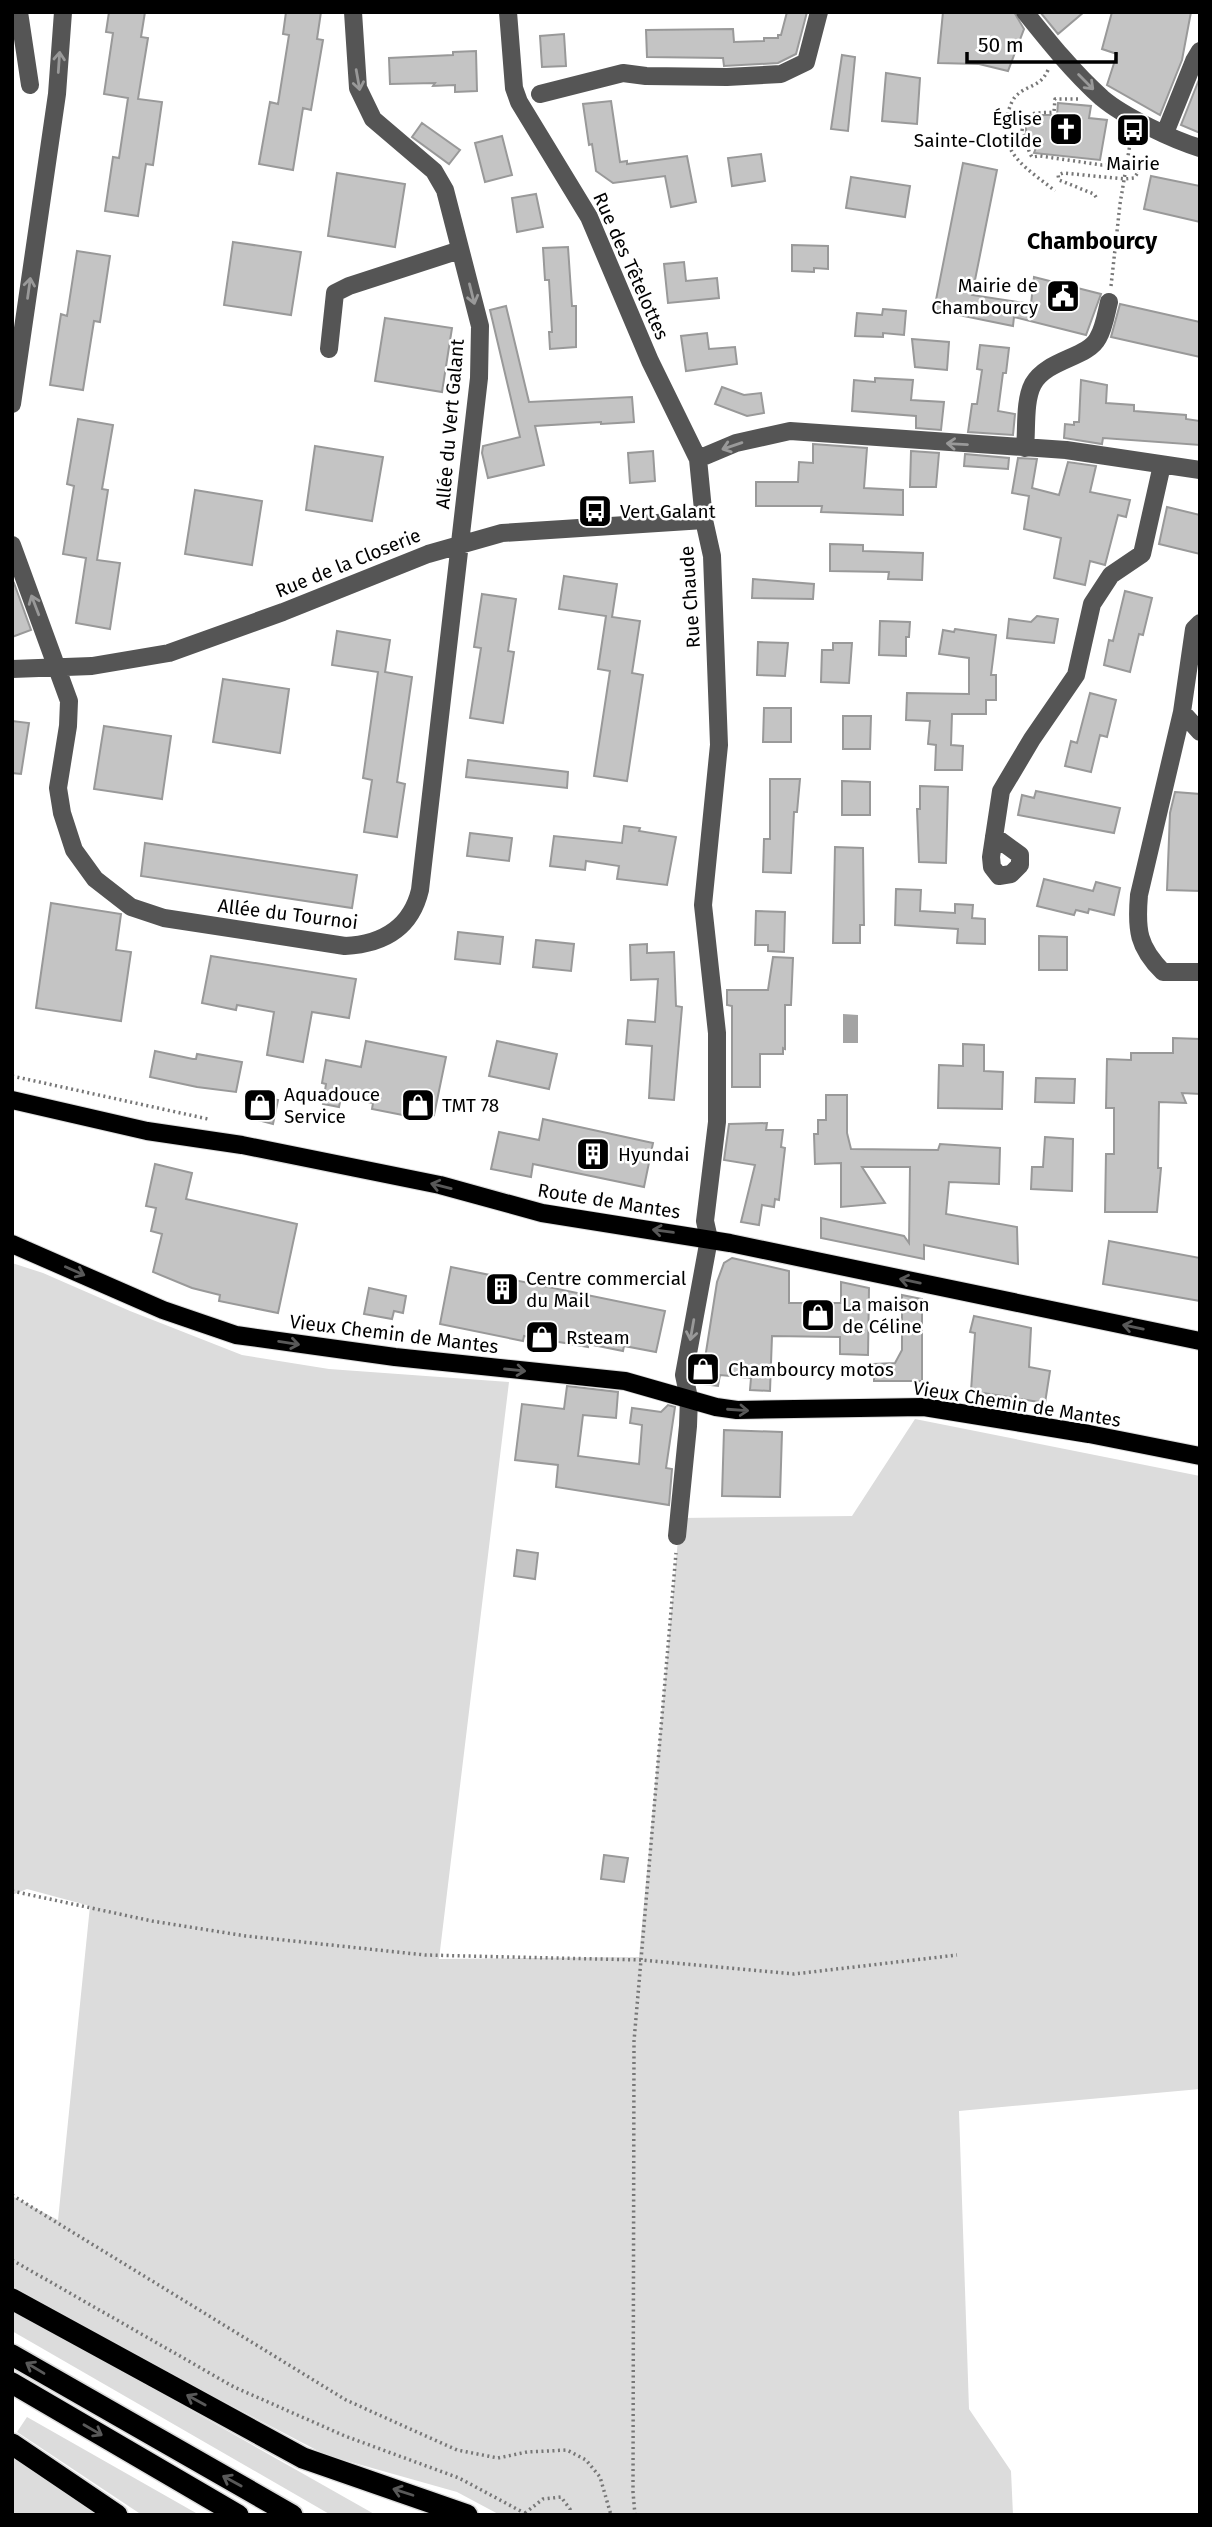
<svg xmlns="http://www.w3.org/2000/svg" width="1212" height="2527" viewBox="0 0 1212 2527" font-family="'Fira Sans',sans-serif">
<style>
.green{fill:#dcdcdc}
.water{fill:#a3a3a3}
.building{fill:#c4c4c4;stroke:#999;stroke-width:2}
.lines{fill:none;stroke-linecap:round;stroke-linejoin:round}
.major-casing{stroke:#dbdbdb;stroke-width:20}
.highway-casing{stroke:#dbdbdb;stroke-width:24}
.path{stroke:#777;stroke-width:3.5;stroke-dasharray:2 3.5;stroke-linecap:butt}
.minor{stroke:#555;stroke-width:18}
.major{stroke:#000;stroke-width:18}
.highway{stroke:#000;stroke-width:21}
.oneway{stroke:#999}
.oneway2{stroke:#595959}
.labels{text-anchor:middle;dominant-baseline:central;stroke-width:5;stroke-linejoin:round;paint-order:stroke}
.poi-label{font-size:19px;fill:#000;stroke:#fff;text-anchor:start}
.street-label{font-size:19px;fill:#000;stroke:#fff}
.quarter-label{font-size:23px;font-weight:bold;fill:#000;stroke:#fff}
</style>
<rect width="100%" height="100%" fill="#fff"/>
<!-- green -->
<path class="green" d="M12,1263L43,1273L130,1311L242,1355L329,1369L509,1382L439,1959L639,1957L680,1518L852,1516L915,1419L1200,1476V2089L959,2111L969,2409L1011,2471L1013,2515H500L457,2492L326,2455L209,2394L12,2286V2196L58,2220L90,1906L27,1889L12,1895Z
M12,2309L376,2515H331L12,2331Z
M27,2417L196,2513L199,2515H142L17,2432Z
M12,2443L117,2515H12Z"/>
<!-- water -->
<path class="water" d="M843,1014L858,1015V1043H843Z"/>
<!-- building -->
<path class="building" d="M109,12H145L141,37L148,38L138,99L162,102L153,165L146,164L138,216L105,211L113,157L119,158L128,98L104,94L113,33L106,32Z
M286,12H321L317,39L323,40L311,110L303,108L293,170L259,164L270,102L278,104L289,35L283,34Z
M787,12H807L796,54L778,63L724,66L723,58L647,57L646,30L733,29L734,42L764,41V38H778V35H781Z
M943,12H1014L1024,29L1008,71L979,64L938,63Z
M1040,12H1084L1058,34Z
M1112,12H1191L1182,60L1160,115L1107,85L1117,54L1102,49Z
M564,34L566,66L542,67L540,36Z
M476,51L477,91L455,92V85L433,86L435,83L390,84L389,58L453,55V52Z
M842,55L855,57L848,131L831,129Z
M886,73L920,78L917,124L882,121Z
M1200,77V133L1181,125Z
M611,101L620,162L627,161V164L687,156L696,202L671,207L665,176L613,183L596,171L592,144L589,145L583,104Z
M1058,103L1091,106L1089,118L1107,120L1100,160L1034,153L1038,143L1026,132V122L1035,115H1057Z
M422,123L460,150L449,164L412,137Z
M502,136L512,175L485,182L475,143Z
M761,154L765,181L732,186L728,158Z
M963,163L997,170L972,295L1031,304L1034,277L1101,294L1086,335L1014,317L1013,326L934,310Z
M337,173L405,184L395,247L328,236Z
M1151,176L1200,186V222L1144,209Z
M851,177L910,186L905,217L846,208Z
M536,194L543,227L517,232L512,198Z
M233,242L301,252L291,315L224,305Z
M792,245L828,246V269L814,268V272L792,271Z
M568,247L572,306H576V347L550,349L549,332H552L549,280H545L543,248Z
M77,251L110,256L100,322L94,321L83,390L50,385L61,314L67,316Z
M684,262L686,281L717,278L719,298L668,303L664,264Z
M1120,304L1200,322V357L1111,337Z
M506,306L529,402L632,397L634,422L601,424V422L535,426L544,465L488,478L482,453L483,446L520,437L490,310Z
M883,309L906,311L904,335L883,333V337L855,336L857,313L882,315Z
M385,318L452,328L442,392L375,381Z
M707,333L709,349L735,347L737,364L686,371L681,336Z
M912,339L949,342L947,370L915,367Z
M980,345L1009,348L1006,373H1003L998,411L1015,414L1013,435L968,432L972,404H977L982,370L977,369Z
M875,378L913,380L911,400L944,402L941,430L916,428V416L852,411L854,380L875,382Z
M1081,380L1107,385L1106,403L1134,405V411L1186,415V419L1200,421V445L1103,438L1102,444L1064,438L1065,424L1074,425V422H1079Z
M722,387L744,395L761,393L764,413L747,416L715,404Z
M78,419L113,425L102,489L108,490L97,560L120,563L110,629L76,623L86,558L63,554L74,486L67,484Z
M813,444L867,448L864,488L903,490V515L821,512L822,506H756V482H798L799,462L813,463Z
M315,446L383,457L372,521L306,510Z
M653,451L655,481L630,483L628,453Z
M911,451L939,453L936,487H910Z
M965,454L1009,458L1008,469L964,466Z
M1018,458L1037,459L1032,488L1059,495L1068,462L1096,466L1090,492L1130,500L1126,517L1118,515L1105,565L1090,561L1085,585L1054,578L1061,538L1024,529L1029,496L1012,493Z
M195,490L262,501L252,565L185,554Z
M1167,507L1200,515V554L1159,544Z
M830,544L863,545V551L923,553L922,580L888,579L889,572L830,571Z
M564,576L617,584L612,617L640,621L632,673L643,675L627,781L594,776L610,671L598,669L606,616L559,609Z
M753,579L814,584L813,599L752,598Z
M14,583L31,630L12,637V584Z
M1125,591L1152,598L1143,635L1139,634L1130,672L1104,665L1109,640L1113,641Z
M482,594L516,599L508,651L514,652L503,723L470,718L481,648L474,647Z
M1037,616L1058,619L1054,643L1007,638L1009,619L1031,622Z
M880,621L910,622L909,637H906V656L879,655Z
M955,629L996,635L991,675H996V700H986V714H952L951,745L963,746L962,770H935L936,745L928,744L930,721L906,720L907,693L969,694V658L939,654L943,630L954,632Z
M337,631L390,640L385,672L412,677L397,782L405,784L397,837L364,832L372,780L363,778L378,672L332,665Z
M758,642L788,643L785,676L757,675Z
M833,643H852L849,683L821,682L822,650H833Z
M223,679L289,689L280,753L213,742Z
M1090,693L1116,700L1107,737L1100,735L1091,772L1065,766L1071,741L1077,743Z
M764,708H791V742H763Z
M843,716H871L870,749H843Z
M12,721L29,723L21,774L12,773Z
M104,726L171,736L162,799L94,789Z
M468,760L568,772L567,788L466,777Z
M770,779H800L797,812H794L791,873L763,872L764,839H770Z
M842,781L870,782V815H842Z
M920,786L948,787L946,863L919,862L917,809H920Z
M1036,791L1120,808L1114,833L1018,815L1022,795L1034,798Z
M1175,792L1200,794V891L1167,890L1170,813Z
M624,826L640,828L639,831L676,837L667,885L617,879L619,866L586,861L585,870L550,866L554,836L622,843Z
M470,833L512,838L509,861L467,856Z
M145,843L357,875L352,908L141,876Z
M835,847L863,848L864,925H860V943H833Z
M1044,879L1093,891L1096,882L1120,888L1114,915L1089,909L1088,913L1076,910L1074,915L1037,906Z
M896,889L921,890L920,911L955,913V904L973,905L972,918L985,919V944L957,943L958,929L895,925Z
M51,903L121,914L116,950L131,952L121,1021L36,1008Z
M756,911L785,912L784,952L768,951V945H755Z
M458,932L503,937L500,964L455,959Z
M1039,936L1067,937V970H1039Z
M536,940L574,944L571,971L533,967Z
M647,944V953L674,952L676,1006L682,1007L674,1100L649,1098L652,1046L626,1044L628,1020L655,1022L658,979L631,980L630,945Z
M211,956L356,979L349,1018L312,1012L303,1062L267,1055L274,1012L237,1005L236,1010L202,1003Z
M773,957L793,958L791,1005H785V1049L783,1048V1054H760V1087H732V1006L727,1005V990H768Z
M1173,1038L1200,1039V1094L1182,1093L1186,1103L1159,1102L1158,1168H1161L1157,1212H1105L1106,1154H1114V1108H1106L1107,1059L1131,1060V1053H1173Z
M366,1041L446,1057L434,1115L414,1111L413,1117L372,1109L373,1103L341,1097L339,1107L323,1104L326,1084L322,1083L326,1060L361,1067Z
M497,1041L557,1054L549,1089L489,1076Z
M963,1044L984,1045V1071L1003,1072L1002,1109L938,1108L939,1065L963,1066Z
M155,1051L193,1059H196L197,1054L242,1062L236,1092L197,1087L150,1077Z
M1036,1078L1075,1079L1074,1103L1035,1102Z
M254,1095L278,1100L273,1124L250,1118Z
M826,1095H847V1133L851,1149L938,1150L940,1144L1000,1148L999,1184L949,1182L946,1214L1017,1227L1018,1264L924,1245V1259L821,1238V1218L904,1236L909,1243L910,1167H862L885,1203L841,1207V1163L815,1164L814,1134H818V1120H826Z
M543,1119L653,1143L644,1187L533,1164L531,1177L491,1169L499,1132L539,1140Z
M767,1123L766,1130H783L781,1147L785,1148L779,1200L775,1199L774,1207L762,1205L759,1225L741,1222L755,1165L724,1160L729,1124Z
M1045,1137L1073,1139L1072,1191L1031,1189L1032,1167H1043Z
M155,1164L192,1173L186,1199L297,1224L278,1313L219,1301L220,1295L192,1288L153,1272L162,1234L151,1231L156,1208L146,1206Z
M1109,1241L1200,1258V1301L1103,1284Z
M732,1258L789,1271V1303H841V1282L869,1288L868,1355L840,1354V1337L772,1336L770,1391L750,1390L751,1378L720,1375L718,1386L701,1384L717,1282L724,1263Z
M451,1267L665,1311L656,1352L624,1346L623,1351L588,1344V1347L524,1336L523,1341L440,1324Z
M369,1288L406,1296L403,1313L394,1311L392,1319L364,1314Z
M902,1295L922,1299V1381H874V1364L895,1363L902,1350Z
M974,1316L1031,1328L1029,1367L1050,1371L1045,1403L971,1391L975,1333L970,1332Z
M567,1386L618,1392L616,1418L583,1415L578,1456L639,1464L642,1425L630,1423L632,1408L661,1412L668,1405L675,1407L666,1468L672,1469L669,1505L556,1487L558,1465L515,1460L522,1404L564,1409Z
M724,1430L782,1432L780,1497L722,1496Z
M517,1550L538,1553L535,1579L514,1576Z
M604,1855L628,1858L624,1882L601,1879Z"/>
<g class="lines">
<!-- major casing -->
<g class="major-casing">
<path id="major" d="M12,1100L147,1131L242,1145L440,1185L542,1213L730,1243L1200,1341
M12,1244L163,1310L236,1335L395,1357L625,1381L716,1407L737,1410L924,1407L1089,1434L1200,1456"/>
</g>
<!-- highway casing -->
<g class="highway-casing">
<path id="highway" d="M12,2299L303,2458L467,2515
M12,2355L292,2515
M12,2383L238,2515
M12,2444L117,2515"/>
</g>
<!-- path -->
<path class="path" d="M1048,70C1040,88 1027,84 1015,97C1011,102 1008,111 1007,118C999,155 1030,170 1055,191
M1078,99H1055L1054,112C1035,114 1025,109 1022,131C1028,139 1026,148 1032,157L1040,156L1102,165L1127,164L1139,171L1134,178L1125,179L1063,173L1058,175L1059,180L1094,194L1098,200
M1111,286L1120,204L1131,138
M12,1076L208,1119
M12,1891L152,1921L246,1936L425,1955L641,1960L794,1974L957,1955
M12,2195L346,2400L457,2450L498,2458L527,2452L567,2450L586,2460L600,2477L611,2515
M12,2260L234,2387L345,2436L459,2478L528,2515
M525,2513L543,2499L561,2497L570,2509V2515
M635,2515L633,2492L634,2041L676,1553"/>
<!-- minor -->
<path class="minor" d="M19,12L30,85
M508,12L514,88L519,102L589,217L650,361L698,459L704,520L712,556L719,745L703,905L717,1033V1122L705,1221L709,1239L684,1375L689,1398L688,1426L677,1536
M1025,12C1049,42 1073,72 1102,98C1123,116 1173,140 1200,148
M540,94L623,73L646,76L727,77L781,74L806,62L819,12
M1165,133L1194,61L1200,51
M329,349L335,293L349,286L460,250
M12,404L57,94L63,12
M1025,448C1027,429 1024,401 1033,384C1047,359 1088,358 1098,338C1104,328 1106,314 1109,302
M698,459L736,443L790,431L1066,450L1200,470
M12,545L69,701L68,726L58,788L62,813L74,850L95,879L131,907L164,918L345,946C383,944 411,928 420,890L479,378L480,326L445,190L434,171L373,119L358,88L353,12
M1200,623L1194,629L1182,712L1139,895C1136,930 1138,947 1163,972H1200
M12,669L92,666L169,653L283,612L428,554L502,533L704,520
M1182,712L1200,732
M994,836L1020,855V865L1011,874L999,876L992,867L991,857L1001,791L1032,739L1076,675L1092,604L1111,575L1142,554L1162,465"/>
<!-- major -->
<use href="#major" class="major"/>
<!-- highway -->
<use href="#highway" class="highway"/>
</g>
<!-- one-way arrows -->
<defs><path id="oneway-shaft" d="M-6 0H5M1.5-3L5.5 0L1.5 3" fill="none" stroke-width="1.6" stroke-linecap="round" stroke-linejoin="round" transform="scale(1.75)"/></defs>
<g class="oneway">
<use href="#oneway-shaft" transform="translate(59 62) rotate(-86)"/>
<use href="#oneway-shaft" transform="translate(358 80) rotate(80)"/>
<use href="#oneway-shaft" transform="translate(1086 82) rotate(45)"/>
<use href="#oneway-shaft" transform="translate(29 288) rotate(-82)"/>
<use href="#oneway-shaft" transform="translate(472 294) rotate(76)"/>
<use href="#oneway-shaft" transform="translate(957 444) rotate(-177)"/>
<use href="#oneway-shaft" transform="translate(732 446) rotate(161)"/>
<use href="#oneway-shaft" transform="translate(35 605) rotate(-111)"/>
<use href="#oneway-shaft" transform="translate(692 1330) rotate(100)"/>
</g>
<g class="oneway2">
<use href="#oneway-shaft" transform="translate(441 1186) rotate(-166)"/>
<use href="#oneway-shaft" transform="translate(663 1231) rotate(-172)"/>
<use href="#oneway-shaft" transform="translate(75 1271) rotate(24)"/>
<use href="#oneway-shaft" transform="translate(910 1281) rotate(-168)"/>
<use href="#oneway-shaft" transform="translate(1133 1327) rotate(-168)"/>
<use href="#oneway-shaft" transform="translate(289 1343) rotate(9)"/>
<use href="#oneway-shaft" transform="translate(515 1370) rotate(6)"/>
<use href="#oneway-shaft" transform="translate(738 1410) rotate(4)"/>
<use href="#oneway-shaft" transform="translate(35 2368) rotate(-149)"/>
<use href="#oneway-shaft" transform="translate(196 2400) rotate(-151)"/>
<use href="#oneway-shaft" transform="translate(93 2430) rotate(30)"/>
<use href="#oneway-shaft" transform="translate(232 2481) rotate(-151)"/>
<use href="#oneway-shaft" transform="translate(403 2492) rotate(-162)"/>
</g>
<!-- icons -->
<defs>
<g id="church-square" transform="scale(1.75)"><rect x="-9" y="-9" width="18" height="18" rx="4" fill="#000" stroke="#fff"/><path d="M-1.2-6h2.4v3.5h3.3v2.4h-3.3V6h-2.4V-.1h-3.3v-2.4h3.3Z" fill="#fff"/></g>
<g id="bus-square" transform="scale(1.75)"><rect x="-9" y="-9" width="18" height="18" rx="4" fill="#000" stroke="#fff"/><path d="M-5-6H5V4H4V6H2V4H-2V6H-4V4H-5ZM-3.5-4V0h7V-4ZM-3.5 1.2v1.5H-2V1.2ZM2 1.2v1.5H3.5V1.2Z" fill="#fff"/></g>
<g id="civic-square" transform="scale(1.75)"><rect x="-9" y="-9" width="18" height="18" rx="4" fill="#000" stroke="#fff"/><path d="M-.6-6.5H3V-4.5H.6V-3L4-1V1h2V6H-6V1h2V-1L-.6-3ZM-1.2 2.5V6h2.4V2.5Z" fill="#fff"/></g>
<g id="shop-square" transform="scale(1.75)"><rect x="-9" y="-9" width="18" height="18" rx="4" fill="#000" stroke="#fff"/><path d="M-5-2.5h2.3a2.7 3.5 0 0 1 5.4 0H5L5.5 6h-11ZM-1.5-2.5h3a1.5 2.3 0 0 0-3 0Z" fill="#fff"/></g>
<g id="building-square" transform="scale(1.75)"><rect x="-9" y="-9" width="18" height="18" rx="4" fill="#000" stroke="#fff"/><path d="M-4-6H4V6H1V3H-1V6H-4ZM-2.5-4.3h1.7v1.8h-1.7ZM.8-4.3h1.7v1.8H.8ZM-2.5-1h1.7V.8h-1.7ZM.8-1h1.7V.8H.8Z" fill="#fff"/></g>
</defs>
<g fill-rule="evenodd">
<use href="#church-square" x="1066" y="129"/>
<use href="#bus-square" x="1133" y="130"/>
<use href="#civic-square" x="1063" y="296"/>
<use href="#bus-square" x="595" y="511"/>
<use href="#shop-square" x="260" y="1105"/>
<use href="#shop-square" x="418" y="1105"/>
<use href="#building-square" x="593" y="1154"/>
<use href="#building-square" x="502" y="1289"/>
<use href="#shop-square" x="818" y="1315"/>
<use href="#shop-square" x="542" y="1337"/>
<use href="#shop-square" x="703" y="1369"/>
</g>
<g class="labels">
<!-- poi labels -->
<g class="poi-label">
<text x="1042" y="118" text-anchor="end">Église<tspan x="1042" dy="22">Sainte-Clotilde</tspan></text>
<text x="1133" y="163" text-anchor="middle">Mairie</text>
<text x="1038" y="285" text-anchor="end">Mairie de<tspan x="1038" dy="22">Chambourcy</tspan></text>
<text x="620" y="511">Vert Galant</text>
<text x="284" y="1094">Aquadouce<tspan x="284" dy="22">Service</tspan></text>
<text x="442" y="1105">TMT 78</text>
<text x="618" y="1154">Hyundai</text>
<text x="526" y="1278">Centre commercial<tspan x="526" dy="22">du Mail</tspan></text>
<text x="842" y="1304">La maison<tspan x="842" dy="22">de Céline</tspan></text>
<text x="566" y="1337">Rsteam</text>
<text x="728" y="1369">Chambourcy motos</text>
</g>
<!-- street labels -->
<g class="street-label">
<text transform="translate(631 266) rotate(66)">Rue des Têtelottes</text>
<text transform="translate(450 424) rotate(-85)">Allée du Vert Galant</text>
<text transform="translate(348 563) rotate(-22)">Rue de la Closerie</text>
<text transform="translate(690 597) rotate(-94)">Rue Chaude</text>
<text transform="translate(288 914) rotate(7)">Allée du Tournoi</text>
<text transform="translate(609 1201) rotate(9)">Route de Mantes</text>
<text transform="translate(394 1334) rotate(7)">Vieux Chemin de Mantes</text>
<text transform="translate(1017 1404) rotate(9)">Vieux Chemin de Mantes</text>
</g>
<!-- quarter labels -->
<g class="quarter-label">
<text x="1092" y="241">Chambourcy</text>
</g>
</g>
<!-- border -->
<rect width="1212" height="2527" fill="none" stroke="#000000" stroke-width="28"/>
<!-- scale -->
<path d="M967 52v10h149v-10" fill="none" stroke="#000000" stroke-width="3.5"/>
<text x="978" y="52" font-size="21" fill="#000000" stroke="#ffffff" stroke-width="5" paint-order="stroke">50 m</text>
</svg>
